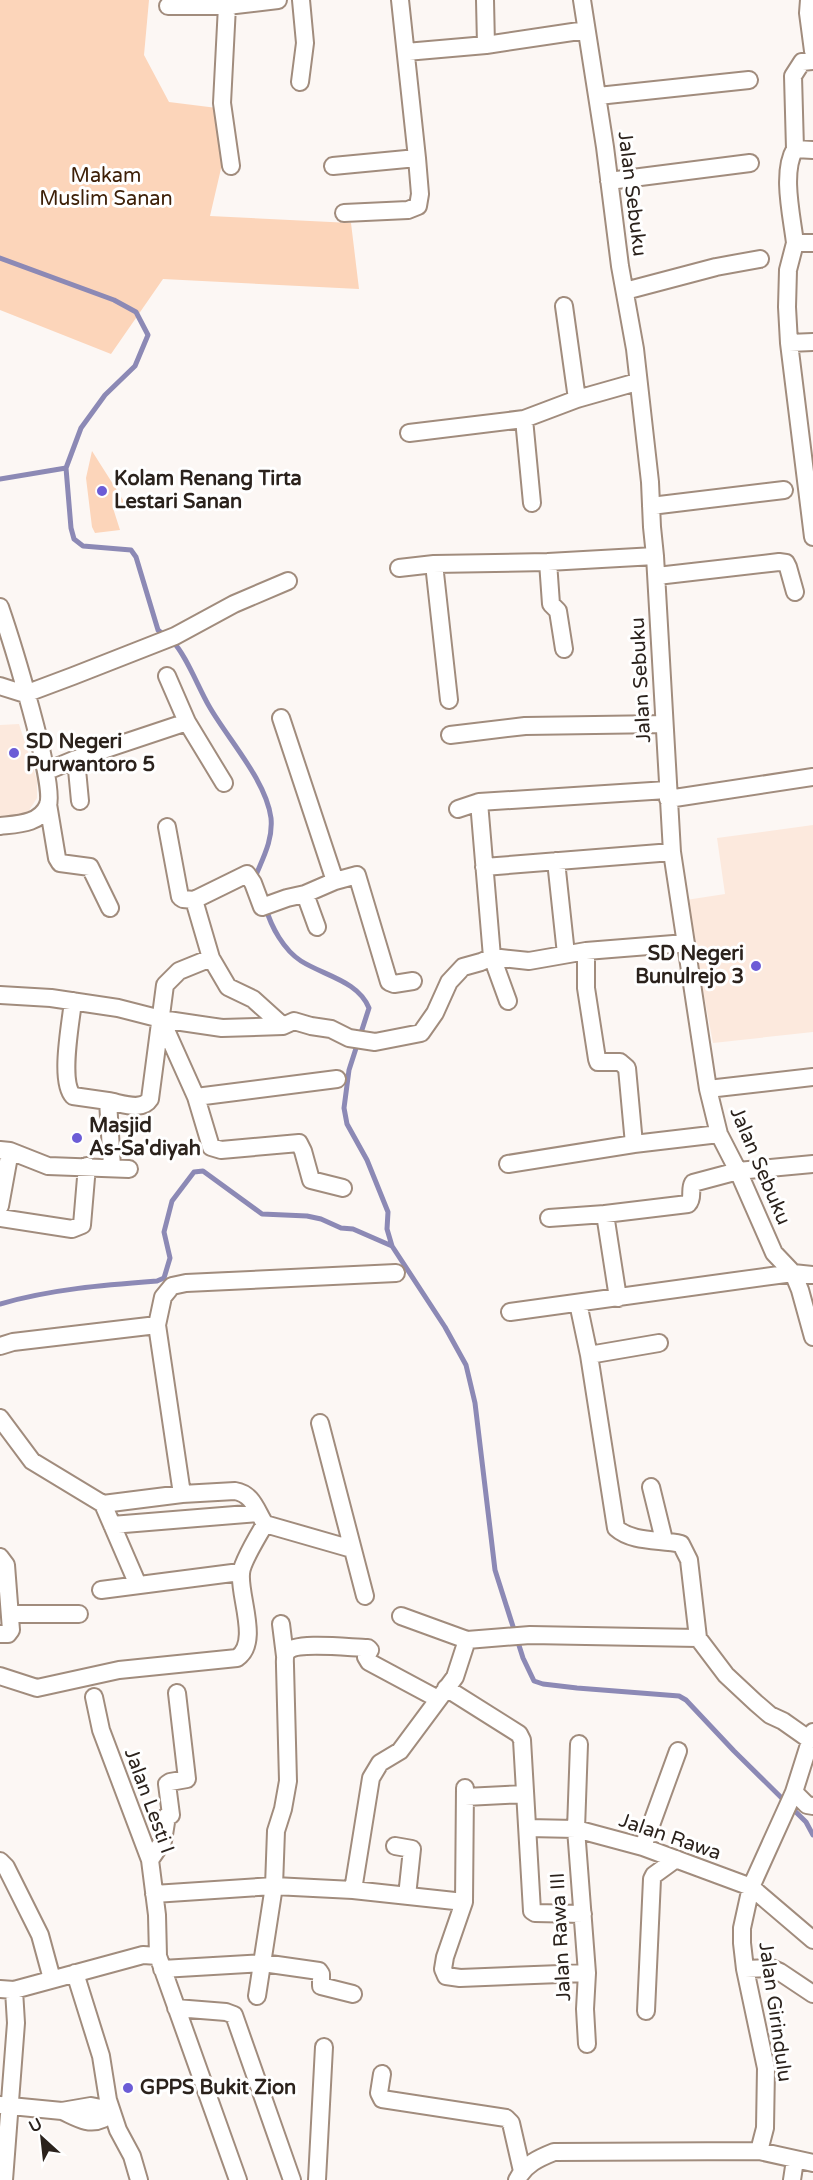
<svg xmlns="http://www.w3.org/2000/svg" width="813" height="2180" viewBox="0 0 813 2180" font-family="'Varela Round',sans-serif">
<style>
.built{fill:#fce9dd}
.green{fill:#fcd5ba}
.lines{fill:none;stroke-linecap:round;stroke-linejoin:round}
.stream{stroke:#8c89b5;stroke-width:5}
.minor-casing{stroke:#a18c7d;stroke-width:20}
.minor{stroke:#fff;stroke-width:16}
.poi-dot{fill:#6c5cd6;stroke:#fff;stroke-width:2}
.labels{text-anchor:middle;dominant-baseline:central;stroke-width:6;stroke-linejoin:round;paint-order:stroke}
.park-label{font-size:20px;fill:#3e2008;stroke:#fff}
.street-label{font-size:20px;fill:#2b221c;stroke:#fff}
.poi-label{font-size:20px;font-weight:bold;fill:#2b221c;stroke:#fff;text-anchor:start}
</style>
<rect width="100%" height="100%" fill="#fcf7f4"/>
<!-- built -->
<path class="built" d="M19,724L37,780V798L25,817L0,820V725Z
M813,825V1032L713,1043L686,900L725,894L717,838Z"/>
<!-- green -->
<path class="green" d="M0,0H149L144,55L169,102L217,108L223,160L210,216L351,223L359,289L163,279L111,354L0,310Z
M92,451L125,503L113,508L120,530L95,533L92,527L86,478Z"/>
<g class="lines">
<!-- stream -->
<path class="stream" d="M0,258L114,300L136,312L148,335L135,366L105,395L81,428L66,468L71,528L74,539L83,546L131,550L136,557L158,630L165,636
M0,479L66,468
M173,642C185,653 199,689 209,706C227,738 266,780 271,818C273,839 264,856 256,875L257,879
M266,908C271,927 284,950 301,961C325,976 358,981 369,1008L349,1070L344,1108L347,1124L367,1160L388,1212L387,1229L392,1246L445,1327L466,1365L475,1403L495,1570L523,1658L534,1681L543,1684L577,1688L679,1696L686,1700L734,1751L806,1822L813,1835
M0,1304C52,1289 104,1285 157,1281L164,1278L170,1258L164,1232L172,1201L194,1172L203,1171L262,1214L307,1216L321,1219L341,1228L353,1229L392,1246"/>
<!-- minor casing -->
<g class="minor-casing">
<path id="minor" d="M485,0L486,45
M582,0L605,147L620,266L635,349L650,482L652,527L655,556L672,852L708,1089L719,1134L738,1171L774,1253L793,1273L800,1290L813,1337
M809,0L808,13L813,51
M168,6H227L278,0
M227,6L222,103L231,166
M406,52L486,45L586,30
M300,82L305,43L301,0
M598,96L749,80
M795,149L793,76L802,62L813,61
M333,166L417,158
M609,181L750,163
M344,213L408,210L418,206L420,194L417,158L400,0
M795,243C792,217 781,172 795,149L813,150
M813,243H795L788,270L787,307L789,343L813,537
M625,291L716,267L760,259
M564,306L577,399
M789,343L813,342
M524,419L532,503
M409,433L524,419L577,399L637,382
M651,506L784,490
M548,562L551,604L558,611L564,649
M434,564L449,700
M399,568L434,564L548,562L655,556
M657,576L779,562L786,563L788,567L795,592
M0,607C10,636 56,783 48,805C40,824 18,824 0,826
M0,686L25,694L73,676L175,636L234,604L288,581
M281,718L335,881
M187,722L224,783
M450,735L525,726L664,724
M76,759L80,801
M47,771L76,759L187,722L167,676
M668,799L813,777
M479,802L492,957L508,1001
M48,804L57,858L60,863L90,867L110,908
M458,809L479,802L667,790
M167,827L180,897L183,899L194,900L211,958
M556,861L566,954
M484,867L672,852
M305,894L317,927
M194,900L247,874L253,883L262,907L287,898L305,894L335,881L357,875L389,982L394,984L413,981
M586,951V988L597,1059L598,1062H620L627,1068L634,1144
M0,995L51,998L118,1008L161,1019L222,1028L283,1026L294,1021L311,1026L331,1029L349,1038L375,1042L421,1033L435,1013L449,982L463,967L481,962L492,957L529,961L586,951L686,943
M73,1001C71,1022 59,1081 73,1096L108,1101
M161,1019L196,1097L337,1079
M708,1089L813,1077
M196,1097L211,1147L221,1150L299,1143L303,1151L311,1180L343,1188
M0,1150L10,1151L48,1166L129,1169
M508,1164L634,1144L719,1134
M112,1167L108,1101C121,1103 142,1112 150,1099L165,985L179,971L211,958L228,987L253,999L283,1026
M0,1206L10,1151
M605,1214L618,1298
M0,1218L72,1229L82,1225L87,1166
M549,1218L605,1214L688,1204C694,1198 689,1190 693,1183L738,1171L813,1164
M578,1303L589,1355L616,1528C633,1543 660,1539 681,1544L689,1560L698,1638L726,1675L756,1703L770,1715L783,1721L810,1740
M510,1312L793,1273L813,1275
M0,1346L13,1342L157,1325
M589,1355L659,1343
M0,1418L32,1461L103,1504L138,1585
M320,1423L365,1596
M651,1487L664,1540
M182,1494L157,1325L163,1297L172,1286L186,1283L396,1273
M103,1504L182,1494L235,1491C253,1494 256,1510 265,1524L352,1549
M112,1525L258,1513
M0,1557L6,1565L11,1630L8,1634H0
M101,1590L240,1572
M10,1614H79
M401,1616L467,1640L530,1635L698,1638
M281,1624L285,1656
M0,1676L37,1688L119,1670L237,1658C260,1643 239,1597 241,1574C241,1564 259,1534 265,1524
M446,1688L519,1734L522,1740L532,1911L535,1913L583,1914
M94,1697L101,1730L150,1860L157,1915L158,1956
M579,1744L576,1829L587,1973L585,2009L587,2044
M465,1788L464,1902L445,1957L443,1969L446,1976L460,1978L587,1973
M794,1792L807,1805L813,1806
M465,1797L525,1794
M528,1828L576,1829L643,1847L751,1887L813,1940
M395,1846L412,1849L407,1896
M643,1847L678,1751
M150,1860L163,1841L167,1816L171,1815L167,1784L170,1782L187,1779L177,1693
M0,1861L6,1867L40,1935L52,1979
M353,1890L371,1778L380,1763L400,1751L455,1677L467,1640
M154,1894L274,1886L353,1890L464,1902
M162,1969L263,1963L319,1971L321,1974V1986L353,1994
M745,1969L771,1968L780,1972L813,1994
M75,1973L101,2056L108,2100L118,2130L132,2156L139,2180
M0,1989L14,1990L143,1955L158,1956L238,2180
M257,1996L274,1886L276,1831L283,1809L288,1781L285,1666C285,1661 284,1656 287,1652C296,1641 352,1648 368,1648L370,1650L366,1657L369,1662L438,1699
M176,2008L226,2012L234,2015L292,2180
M646,2011L652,1879L654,1875L676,1859
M382,2074L379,2093L382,2099L506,2118L511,2123L522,2171
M0,2105L62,2111L91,2106L101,2108L105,2116L103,2119C88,2126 76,2117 62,2111
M759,2151L813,2163
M4,2180L16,2023L14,1990
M317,2180L324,2047
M517,2180C525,2164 539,2158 554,2152L759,2151L765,2128L766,2068L745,1969L742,1943V1928L751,1887L794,1792L813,1732
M792,2180L795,2160"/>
</g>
<!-- minor -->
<use href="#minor" class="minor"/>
</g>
<!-- markers -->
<g class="poi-dot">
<circle cx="102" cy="491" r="6"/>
<circle cx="14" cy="753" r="6"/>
<circle cx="756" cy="966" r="6"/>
<circle cx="77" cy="1138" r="6"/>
<circle cx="128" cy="2088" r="6"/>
</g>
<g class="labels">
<!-- park labels -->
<g class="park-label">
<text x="106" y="176">Makam<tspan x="106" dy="23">Muslim Sanan</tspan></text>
</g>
<!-- street labels -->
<g class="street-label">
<text transform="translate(632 194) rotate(83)">Jalan Sebuku</text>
<text transform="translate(641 680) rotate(-93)">Jalan Sebuku</text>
<text transform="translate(760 1166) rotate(67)">Jalan Sebuku</text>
<text transform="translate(149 1801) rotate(70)">Jalan Lesti I</text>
<text transform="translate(670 1837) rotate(19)">Jalan Rawa</text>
<text transform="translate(561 1937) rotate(-93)">Jalan Rawa III</text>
<text transform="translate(775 2012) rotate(82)">Jalan Girindulu</text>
</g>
<!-- poi labels -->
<g class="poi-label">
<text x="114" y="479">Kolam Renang Tirta<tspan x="114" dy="23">Lestari Sanan</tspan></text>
<text x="26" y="742">SD Negeri<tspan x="26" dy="23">Purwantoro 5</tspan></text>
<text x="744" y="954" text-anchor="end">SD Negeri<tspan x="744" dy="23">Bunulrejo 3</tspan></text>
<text x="89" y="1126">Masjid<tspan x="89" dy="23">As-Sa'diyah</tspan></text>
<text x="140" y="2088">GPPS Bukit Zion</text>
</g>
</g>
<!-- north arrow -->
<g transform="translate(42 2138) rotate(333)" stroke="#ffffff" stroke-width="4.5" paint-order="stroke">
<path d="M0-4.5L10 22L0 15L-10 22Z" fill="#2b221c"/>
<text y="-9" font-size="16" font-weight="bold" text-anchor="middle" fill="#2b221c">U</text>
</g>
</svg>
